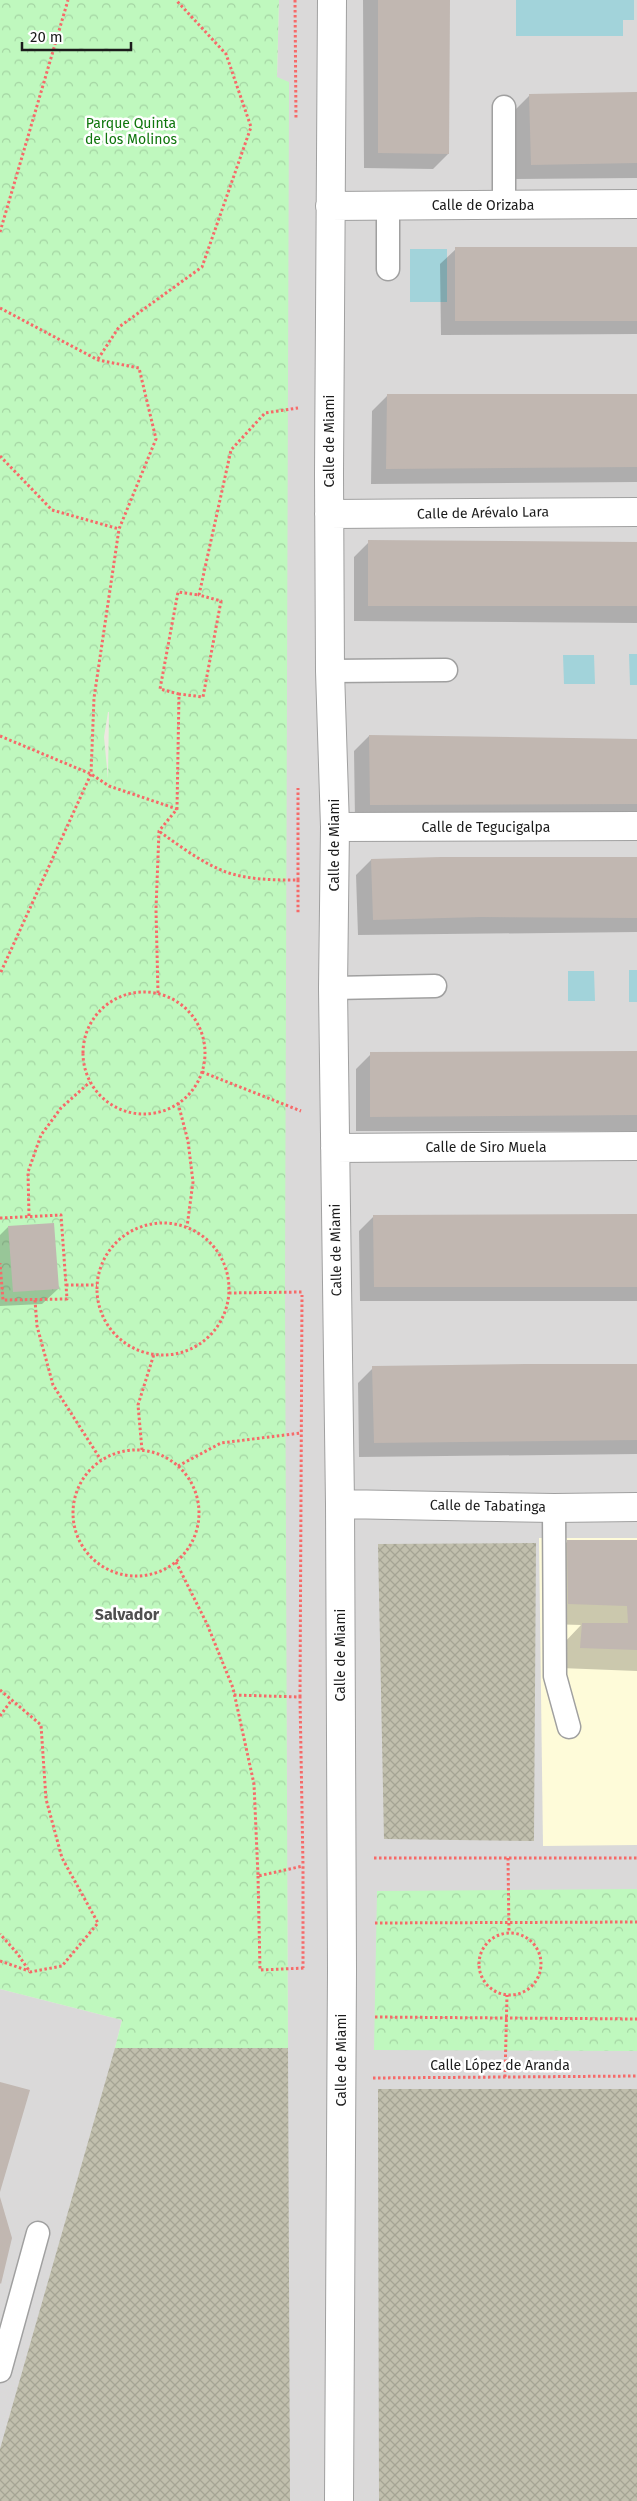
<svg xmlns="http://www.w3.org/2000/svg" width="637" height="2501" viewBox="0 0 637 2501" font-family="'Fira Sans',sans-serif">
<style>
.residential{fill:#dad9d9}
.education{fill:#fefbd9}
.construction{fill:url(#construction-cross-hatch)}
.park{fill:url(#park-crowns);fill-rule:evenodd}
.water{fill:#a2d3da}
.shadow{fill:#0003}
.building{fill:#c1b7b1}
.lines{fill:none;stroke-linecap:round;stroke-linejoin:round}
.lane-casing{stroke:#a0a0a0;stroke-width:25}
.street-casing{stroke:#a0a0a0;stroke-width:30}
.path{stroke:#f66a69;stroke-width:3;stroke-dasharray:2.5 2.5;stroke-linecap:butt}
.lane{stroke:#fff;stroke-width:22}
.street{stroke:#fff;stroke-width:28}
.labels{text-anchor:middle;dominant-baseline:central;stroke-width:5;stroke-linejoin:round;paint-order:stroke}
.park-label{font-size:14px;fill:#0f760d;stroke:#fff}
.street-label{font-size:14px;fill:#1c1c1c;stroke:#fff}
.quarter-label{font-size:16px;font-weight:bold;fill:#4f4f4f;stroke:#fff}
</style>
<defs>
<pattern id="construction-cross-hatch" width="8" height="8" patternUnits="userSpaceOnUse" patternTransform="scale(1.25)"><rect width="8" height="8" fill="#c1bfad"/><path d="M0 0l8 8M0 8l8-8" fill="none" stroke="#a5a494"/></pattern>
<pattern id="park-crowns" width="20" height="18" patternUnits="userSpaceOnUse" patternTransform="scale(1.25)"><rect width="20" height="18" fill="#bff8be"/><path d="M2 6a3 3 0 1 1 6 0M12 15a3 3 0 1 1 6 0" fill="none" stroke="#a4d4a3"/></pattern>
</defs>
<rect width="100%" height="100%" fill="#ede8e1"/>
<!-- residential -->
<path class="residential" d="M279,0H637V2501H0V1989L122,2020L115,2048L288,2047L277,77Z"/>
<!-- education -->
<path class="education" d="M539,1538H637V1845L543,1846Z"/>
<!-- construction -->
<path class="construction" d="M536,1543L534,1841L384,1839L378,1544Z
M115,2048H288L290,2501H0V2449Z
M378,2089H637V2501H379Z"/>
<!-- park -->
<path class="park" d="M0,0H279L277,77L289,82L285,1292L288,2048H115L122,2020L0,1989ZM108,712H109L108,779L104,737Z
M637,1889V2051L374,2050L377,1891Z"/>
<!-- water -->
<path class="water" d="M516,0H634V20H623V36H516Z
M410,249H447V302H410Z
M629,654H637V685H630Z
M563,655H594L595,684H564Z
M629,970H637V1002H629Z
M568,971H594L595,1001H568Z"/>
<!-- shadow -->
<path class="shadow" d="M363,0H447L448,154L433,169L364,168Z
M637,95V178L516,179L514,111L529,96Z
M637,248V334L441,335L440,264L456,249Z
M637,394V482L371,484L372,411L387,396Z
M369,542L637,543V623L354,621V557Z
M369,736L637,740V818L355,819L354,751Z
M637,859V932L358,935L356,875L371,860Z
M637,1053V1131H356V1069L371,1054Z
M374,1216H637V1301H360L359,1231Z
M8,1227L58,1289L42,1304L0,1306V1235Z
M637,1367V1454L359,1457L358,1383L373,1368Z
M568,1541H637V1671L560,1668L562,1645L581,1625L547,1624V1562Z"/>
<!-- building -->
<path class="building" d="M378,0H450L449,154L378,153Z
M637,92V163L531,165L529,94Z
M455,247H637V321H455Z
M387,394H637V467L386,469Z
M368,540L637,542V606H368Z
M369,735L637,739V804L370,805Z
M441,857H637V918L481,917L373,920L371,859Z
M637,1051V1115L370,1117V1052Z
M637,1214V1287H374L373,1215Z
M54,1223L59,1289L13,1292L8,1226Z
M526,1364H637V1440L374,1443L372,1366Z
M567,1540H637V1650L580,1648L582,1623H628L627,1606L568,1604Z
M0,2082L30,2090L0,2192Z
M0,2197L12,2238L1,2284L0,2283Z"/>
<g class="lines">
<!-- lane casing -->
<g class="lane-casing">
<path id="lane" d="M504,205V107
M388,269V206
M330,671L446,670
M333,988L435,986
M554,1508L555,1676L569,1727
M0,2371L38,2233"/>
</g>
<!-- street casing -->
<g class="street-casing">
<path id="street" d="M332,0L329,474L330,671L335,827L333,988L340,1504L342,1970L339,2501
M330,206L637,204
M329,514L637,512
M335,827L637,826
M335,1148L637,1146
M340,1504L554,1508L637,1507"/>
</g>
<!-- path -->
<path class="path" d="M295,0L296,120
M0,232L68,0
M0,308L98,360L139,368L156,439L119,529L94,698L91,774L0,974
M98,359L119,327L202,267L251,127L226,54L176,0
M0,456L52,510L119,529
M179,694L160,689L178,592L199,595
M0,736L91,774L109,786L177,809
M160,832C180,846 202,863 226,872C249,880 274,880 298,880V913
M298,880V788
M83 1053a61 61 0 1 1 122 0a61 61 0 1 1-122 0Z
M158,993L156,909L159,831L177,809L179,694L203,697L221,601L199,595L231,450L265,413L298,408
M202,1072L301,1111
M178,1103L188,1141L193,1182L187,1227
M29,1216L28,1172L41,1135L61,1108L90,1082
M0,1218L61,1215L67,1299L3,1300L0,1263
M97 1289a66 66 0 1 1 132 0a66 66 0 1 1-132 0Z
M66,1285H97
M229,1293L302,1292
M35,1300L37,1326L53,1385L101,1460
M142,1450L138,1405L154,1354
M73 1513a63 63 0 1 1 126 0a63 63 0 1 1-126 0Z
M178,1466L221,1443L301,1433
M176,1562L207,1624L233,1688L254,1784L258,1876L303,1866V1968
M0,1690L41,1725L46,1799L62,1858L98,1923L62,1966L30,1972L17,1953L0,1934
M234,1695L300,1697L303,1866
M300,1697L302,1295
M0,1716L11,1701
M374,1858H637
M508,1858L509,1933
M258,1876L260,1970L305,1968
M375,1923L637,1922
M479 1964a31 31 0 1 1 62 0a31 31 0 1 1-62 0Z
M0,1961L29,1971
M375,2017L637,2019
M505,2077L507,1995
M373,2078L637,2076"/>
<!-- lane -->
<use href="#lane" class="lane"/>
<!-- street -->
<use href="#street" class="street"/>
</g>
<g class="labels">
<!-- park labels -->
<g class="park-label">
<text x="131" y="123">Parque Quinta<tspan x="131" dy="16">de los Molinos</tspan></text>
</g>
<!-- street labels -->
<g class="street-label">
<text x="483" y="205">Calle de Orizaba</text>
<text transform="translate(329 441) rotate(-90)">Calle de Miami</text>
<text transform="translate(483 513) rotate(-1)">Calle de Arévalo Lara</text>
<text x="486" y="827">Calle de Tegucigalpa</text>
<text transform="translate(334 845) rotate(-90)">Calle de Miami</text>
<text x="486" y="1147">Calle de Siro Muela</text>
<text transform="translate(336 1250) rotate(-91)">Calle de Miami</text>
<text transform="translate(488 1506) rotate(1)">Calle de Tabatinga</text>
<text transform="translate(340 1655) rotate(-90)">Calle de Miami</text>
<text transform="translate(341 2060) rotate(-90)">Calle de Miami</text>
<text x="500" y="2065">Calle López de Aranda</text>
</g>
<!-- quarter labels -->
<g class="quarter-label">
<text x="127" y="1614">Salvador</text>
</g>
</g>
<!-- scale -->
<path d="M22 42v8h109v-8" fill="none" stroke="#1c1c1c" stroke-width="2.5"/>
<text x="30" y="42" font-size="15" fill="#1c1c1c" stroke="#ffffff" stroke-width="4" paint-order="stroke">20 m</text>
</svg>
